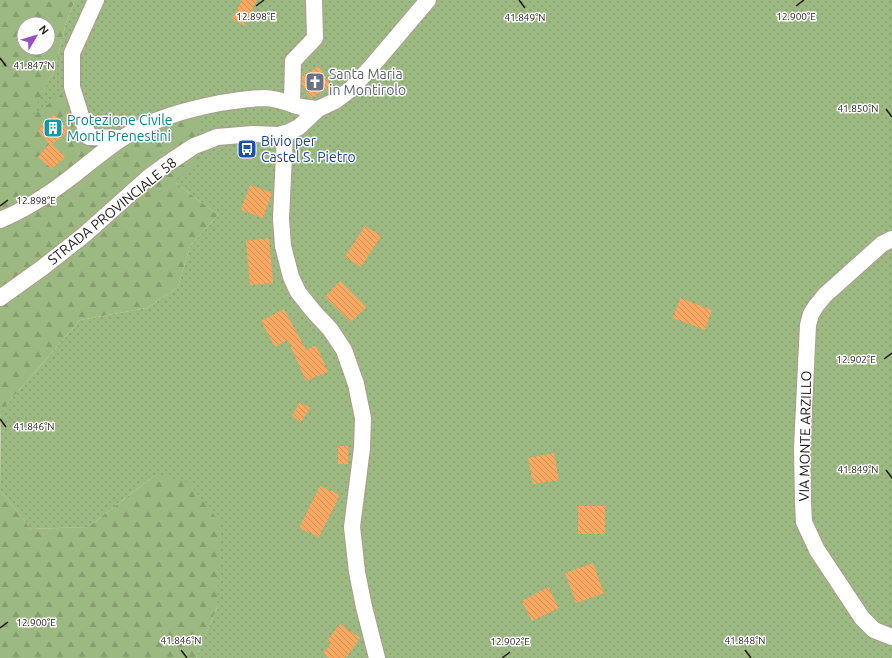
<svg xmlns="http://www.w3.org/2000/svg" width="892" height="658" viewBox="0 0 892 658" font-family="Ubuntu,sans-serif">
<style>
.grass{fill:url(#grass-dots)}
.forest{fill:url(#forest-firs);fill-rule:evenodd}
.building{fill:url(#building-back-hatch)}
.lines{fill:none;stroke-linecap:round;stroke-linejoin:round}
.minor-casing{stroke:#ac9c8f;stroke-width:18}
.minor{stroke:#fff;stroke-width:16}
.ticks{fill:none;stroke:#1e1813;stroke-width:1.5}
.labels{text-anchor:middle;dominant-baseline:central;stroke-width:3;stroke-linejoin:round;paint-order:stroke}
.worship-label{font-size:14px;fill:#5b616d;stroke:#fff;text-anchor:start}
.culture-label{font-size:14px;fill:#0d838f;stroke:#fff;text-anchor:start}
.transit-label{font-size:14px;fill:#164399;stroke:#fff;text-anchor:start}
.street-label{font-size:14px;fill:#1e1813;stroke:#fff}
.ticks-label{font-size:10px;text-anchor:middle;fill:#1e1813;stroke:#fff;stroke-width:3;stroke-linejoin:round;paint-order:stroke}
</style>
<defs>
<pattern id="grass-dots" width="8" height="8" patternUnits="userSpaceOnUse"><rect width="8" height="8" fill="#9db982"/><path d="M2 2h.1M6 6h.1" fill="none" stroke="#879e6f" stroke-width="1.8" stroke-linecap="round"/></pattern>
<pattern id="forest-firs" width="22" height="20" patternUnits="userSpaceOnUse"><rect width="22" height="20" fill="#9db982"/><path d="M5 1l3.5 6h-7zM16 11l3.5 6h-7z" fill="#879e6f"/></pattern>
<pattern id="building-back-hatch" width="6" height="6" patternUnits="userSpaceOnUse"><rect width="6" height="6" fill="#f7a963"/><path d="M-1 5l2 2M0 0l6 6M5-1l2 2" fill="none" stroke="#d39155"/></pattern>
</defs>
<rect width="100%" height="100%" fill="#eeddd0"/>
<!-- grass -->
<path class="grass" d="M75,0H892V658H196L217,607L155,475L88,527L31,529L0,490L1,411L80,320L147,308L178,287L190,246L218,215L173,181L122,138L29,117L54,71L66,23Z"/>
<!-- forest -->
<path class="forest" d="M0,0H75L66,23L54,71L30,117L72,87L90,137H105L200,107L196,165L173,181L218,215L190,246L178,287L147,308L80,320L1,411L0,437ZM24,24H48V48H24Z
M155,475L188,482L220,523L217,607L196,658H0V490L31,529L88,527Z"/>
<!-- building -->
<path class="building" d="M242,0H257L244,25L232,19Z
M319,66L331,86L311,98L302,85V76Z
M55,114L69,132L52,144L65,157L52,169L38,157L49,144L38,130L42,127L40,125Z
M250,185L272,193L263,218L241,210Z
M365,226L381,236L361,267L345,257Z
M269,238L273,283L250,285L246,241Z
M340,281L366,307L351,322L325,297Z
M680,298L712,310L705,330L673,318Z
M284,309L306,350L316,345L328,372L306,381L288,340L275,347L261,321Z
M300,402L310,408L301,422L292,416Z
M338,446H348V464H338Z
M554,453L559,480L533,484L528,458Z
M320,486L340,495L319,537L299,528Z
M578,506H605V534H578Z
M593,563L604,593L576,603L565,573Z
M548,587L559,608L532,621L522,601Z
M340,624L360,638L346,658H329L323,654L331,643L327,641Z"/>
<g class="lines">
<!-- minor casing -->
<g class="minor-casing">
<path id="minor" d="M96,0L72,53V87L81,116L89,137L122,138
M292,103L293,61L315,38L314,0
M285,134L281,219L283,246L291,277L298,292L314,312L330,329L344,350L356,384L363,418L362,448L352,527L357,572L364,607L377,658
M0,220C25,210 49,194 70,178C87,165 103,151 121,139C151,119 185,110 220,103C235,101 250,98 265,98C279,99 285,102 297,106C304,108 312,108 318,109
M892,239L882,244L825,295L816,306L811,314L808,325L802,448L803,503L804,522L817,550L862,618L874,630L892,637
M0,298L42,268L84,235L149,177L164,166L194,146L205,142L217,137L253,134L279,135L289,132L299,127L318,109L335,101L351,89L372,66L428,0"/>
</g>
<!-- minor -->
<use href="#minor" class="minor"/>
</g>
<!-- ticks -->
<path class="ticks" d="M519,0L525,8M256,6L264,0M796,6L804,0M0,58L6,66M886,109L892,117M0,206L8,200M884,359L892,353M0,419L6,427M886,470L892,478M0,628L8,622M181,650L187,658M745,650L751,658M502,658L510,652"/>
<!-- icons -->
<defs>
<g id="church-square" transform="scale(1)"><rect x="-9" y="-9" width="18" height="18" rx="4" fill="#6b7280" stroke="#fff"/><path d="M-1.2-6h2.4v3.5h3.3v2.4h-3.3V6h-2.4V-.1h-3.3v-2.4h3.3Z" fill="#fff"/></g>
<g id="building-square" transform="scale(1)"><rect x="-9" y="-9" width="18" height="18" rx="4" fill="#0f9aa8" stroke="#fff"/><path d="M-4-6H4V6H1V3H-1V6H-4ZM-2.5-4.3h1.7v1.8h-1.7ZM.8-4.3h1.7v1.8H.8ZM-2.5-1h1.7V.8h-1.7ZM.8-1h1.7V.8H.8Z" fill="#fff"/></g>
<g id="bus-square" transform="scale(1)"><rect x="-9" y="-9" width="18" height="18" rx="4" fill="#1a4fb4" stroke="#fff"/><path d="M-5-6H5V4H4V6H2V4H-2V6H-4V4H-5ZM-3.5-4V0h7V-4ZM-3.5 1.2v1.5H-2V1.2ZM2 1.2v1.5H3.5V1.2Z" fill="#fff"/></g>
</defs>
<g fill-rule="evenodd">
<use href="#church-square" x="315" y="82"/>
<use href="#building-square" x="53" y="128"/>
<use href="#bus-square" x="247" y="149"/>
</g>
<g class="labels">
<!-- worship labels -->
<g class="worship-label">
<text x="329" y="74">Santa Maria<tspan x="329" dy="16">in Montirolo</tspan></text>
</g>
<!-- culture labels -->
<g class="culture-label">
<text x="67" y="120">Protezione Civile<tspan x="67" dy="16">Monti Prenestini</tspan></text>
</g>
<!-- transit labels -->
<g class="transit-label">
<text x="261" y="141">Bivio per<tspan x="261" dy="16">Castel S. Pietro</tspan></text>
</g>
<!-- street labels -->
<g class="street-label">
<text transform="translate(112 211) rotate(-39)">STRADA PROVINCIALE 58</text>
<text transform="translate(805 436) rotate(-89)">VIA MONTE ARZILLO</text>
</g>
</g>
<g class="ticks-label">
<text x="256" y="20">12.898°E</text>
<text x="796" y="20">12.900°E</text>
<text x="525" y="21">41.849°N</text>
<text x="34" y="69">41.847°N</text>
<text x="858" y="112">41.850°N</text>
<text x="36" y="204">12.898°E</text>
<text x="856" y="363">12.902°E</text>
<text x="34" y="430">41.846°N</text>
<text x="858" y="473">41.849°N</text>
<text x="36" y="626">12.900°E</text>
<text x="181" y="644">41.846°N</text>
<text x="745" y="644">41.848°N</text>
<text x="510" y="645">12.902°E</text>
</g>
<!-- north arrow -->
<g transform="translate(36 36) rotate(52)"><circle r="19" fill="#ffffff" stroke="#a5a3a1"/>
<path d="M0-3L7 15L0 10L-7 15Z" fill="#974fc3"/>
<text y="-6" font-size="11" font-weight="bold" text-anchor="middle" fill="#1e1813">N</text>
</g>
</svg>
